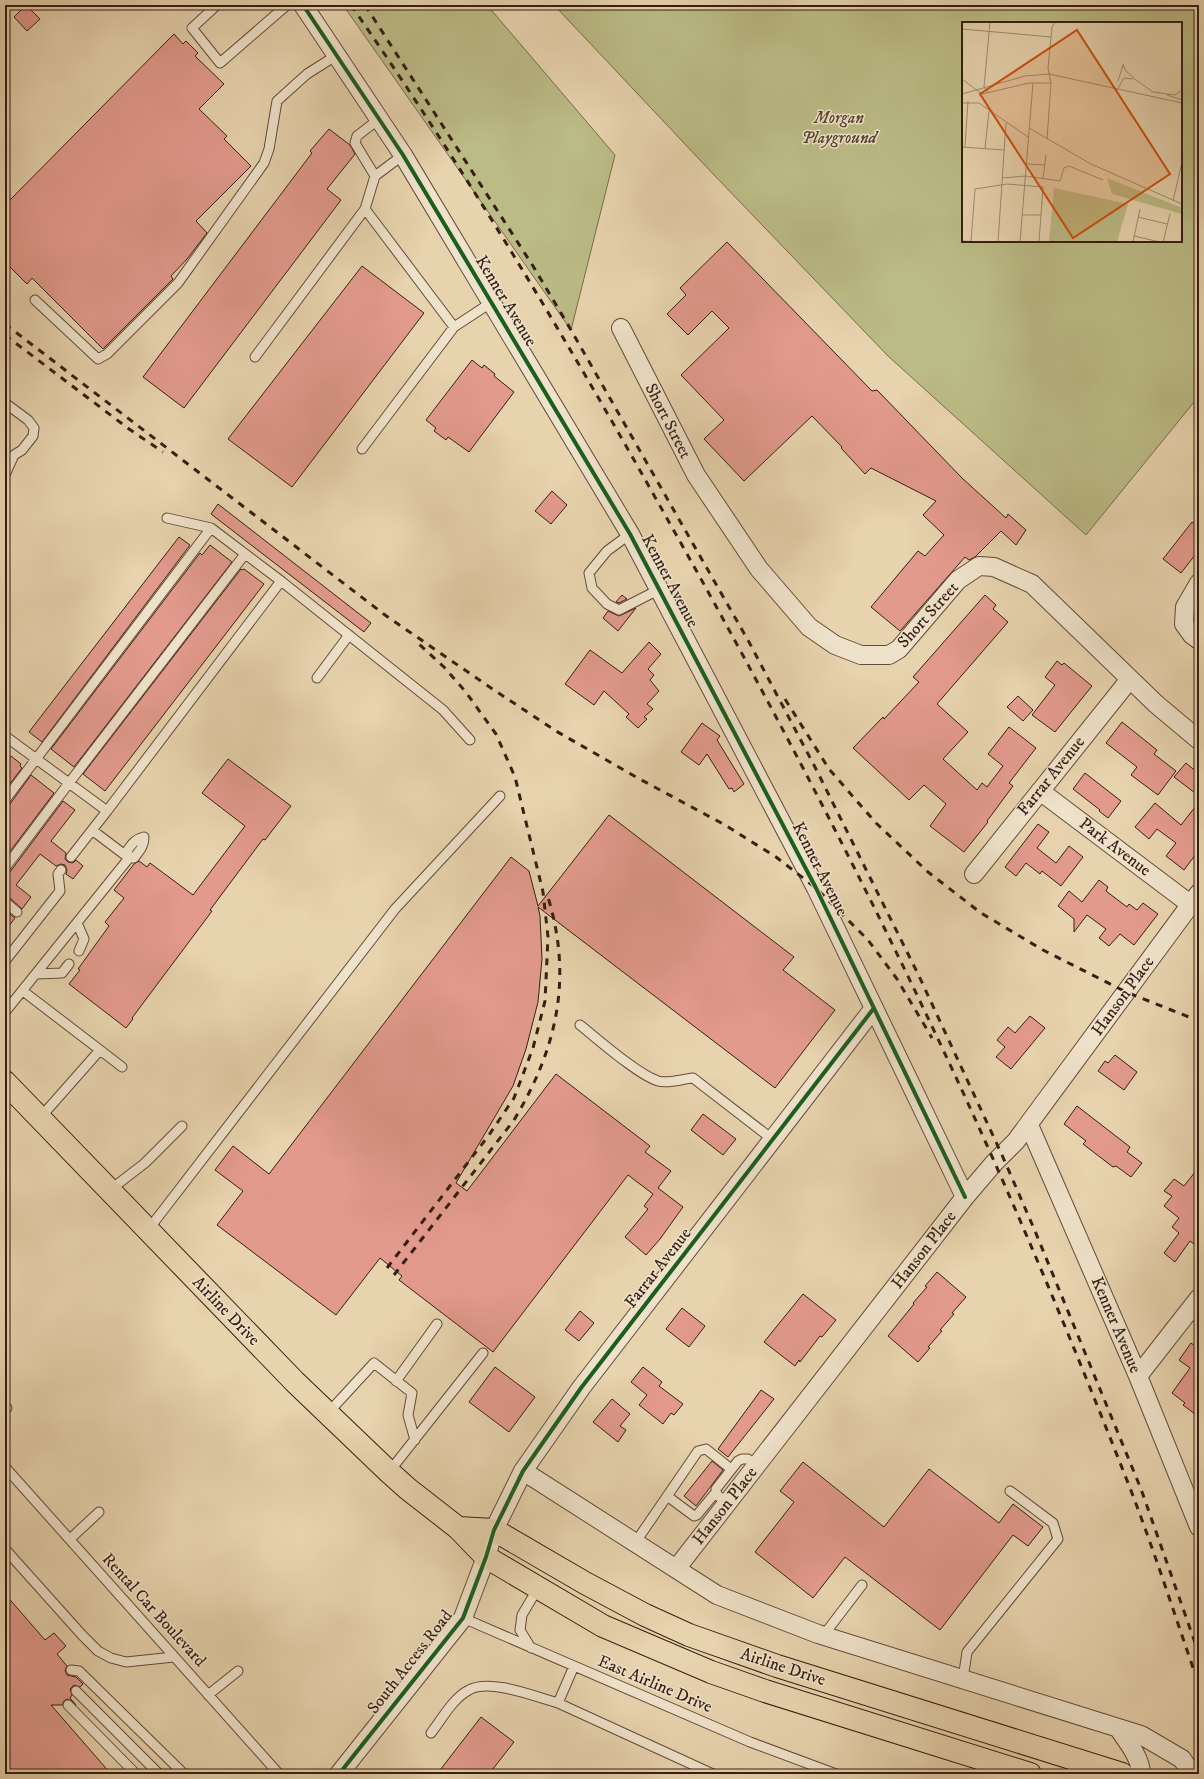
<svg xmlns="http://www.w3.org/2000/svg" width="1204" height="1779" viewBox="0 0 1204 1779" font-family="'IM FELL DW Pica',serif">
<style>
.green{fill:#bbbb86;stroke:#796c4c;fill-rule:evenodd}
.building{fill:#e29a8d;stroke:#371e12}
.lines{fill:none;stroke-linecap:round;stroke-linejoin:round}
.lane-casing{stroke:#634b39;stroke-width:11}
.street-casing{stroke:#634b39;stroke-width:20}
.highway-casing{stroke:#371e12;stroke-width:24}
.lane{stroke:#efe2ca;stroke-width:9}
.street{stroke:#efe2ca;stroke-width:18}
.highway{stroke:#e7d3ae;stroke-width:22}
.rail{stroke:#371e12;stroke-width:3;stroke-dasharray:7 7;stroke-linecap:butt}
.cycleway-casing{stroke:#efe2ca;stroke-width:6}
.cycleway{stroke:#1b5e20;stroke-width:4}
.labels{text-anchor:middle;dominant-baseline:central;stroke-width:3;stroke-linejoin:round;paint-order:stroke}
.park-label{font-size:17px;font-style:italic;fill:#58452f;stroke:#efe2ca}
.street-label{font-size:17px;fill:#371e12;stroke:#efe2ca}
.inset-road{fill:none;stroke:#a18b70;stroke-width:1}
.view{fill:#cd500d;fill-opacity:0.15;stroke:#cd500d;stroke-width:2}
.inset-edge{fill:none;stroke:#371e12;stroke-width:2}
</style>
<rect width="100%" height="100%" fill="#e7d3ae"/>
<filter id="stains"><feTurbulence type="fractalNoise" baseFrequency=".005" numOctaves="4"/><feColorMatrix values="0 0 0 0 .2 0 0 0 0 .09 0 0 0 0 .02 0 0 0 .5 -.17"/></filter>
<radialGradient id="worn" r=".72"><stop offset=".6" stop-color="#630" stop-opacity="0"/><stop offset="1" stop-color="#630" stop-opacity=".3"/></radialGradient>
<!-- green -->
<path class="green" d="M343,5H487L615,155L571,330Z
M554,5H1199V396L1086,535L888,356L715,176ZM963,23H1181V241H963Z"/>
<!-- building -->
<path class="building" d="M26,5L40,19L27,31L14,17Z
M174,34L183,44L186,41L198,53L195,56L224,84L199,109L227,136L224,139L251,166L196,221L207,233L187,259L171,276L173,279L103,349L32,278L27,284L5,262V205Z
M329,129L350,145L355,154L327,189L341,200L184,408L143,377L312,153L310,151Z
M727,242L872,391L877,390L962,478L1006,518L1008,514L1026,530L1016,545L1001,531L975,557L969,560L965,557L900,631L871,607L918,551L925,556L944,535L923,515L936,501L871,468L865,474L841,448L842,447L812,416L744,481L704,439L724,420L681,375L729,328L712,311L688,335L667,314L686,295L680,288Z
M362,266L424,313L292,487L228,439Z
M472,360L482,368L484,365L495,374L494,376L514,392L469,452L448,437L446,440L434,431L436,428L426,420Z
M552,491L567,505L551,524L535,511Z
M218,504L371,623L364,632L211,514Z
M1192,522L1199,527V550L1181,573L1163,559Z
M179,537L190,545L42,742L29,732Z
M210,545L232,562L74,767L51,749L200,553L202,555Z
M241,569L242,570L244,569L264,584L105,791L83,774Z
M622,595L627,599L619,603L616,602Z
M985,595L996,605L993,609L1008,622L937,704L968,732L943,759L977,790L982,783L987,787L1003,766L988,754L1009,727L1036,748L1009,783L1013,786L987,821L988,822L964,852L930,826L946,804L924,785L909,800L853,748L883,717L884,719L919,682L913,677Z
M636,608L618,631L603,618L608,611L619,616Z
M649,642L661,654L648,669L654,675L650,680L659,691L647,704L653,709L644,717L647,719L638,728L626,717L629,714L604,691L594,705L565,684L590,650L622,673Z
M1057,661L1062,665L1064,663L1092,686L1055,732L1032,715L1055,685L1045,677Z
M1018,696L1033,710L1023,721L1007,707Z
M1122,722L1157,750L1154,754L1176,771L1158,795L1131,775L1137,767L1106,743Z
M702,723L720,736L717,740L744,784L734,792L732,788L729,789L707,754L699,765L681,752Z
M11,756L21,764L20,766L22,768L5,790V763Z
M228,759L291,806L265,840L263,839L210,910L212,911L132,1018L133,1019L126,1028L69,984L80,970L78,969L109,926L105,922L124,898L114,890L134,864L139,861L147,867L150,863L193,895L245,826L202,793Z
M1186,763L1199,774V796L1174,777Z
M1085,773L1121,801L1108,818L1099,811L1100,810L1073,789Z
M31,775L54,793L5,858V806L10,804Z
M63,801L75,810L51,841L66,853L65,859L68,862L73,863L76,860L83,866L73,879L66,874L67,870L65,865L61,864L56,866L40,854L16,885L31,897L22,909L9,897L5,896V874L10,872Z
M1199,802V850L1184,870L1166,856L1176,843L1157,829L1149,839L1135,827L1155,803L1181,825Z
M609,815L794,957L783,970L835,1010L775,1088L538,907L540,916L542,959L538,1002L526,1049L513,1086L456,1183L467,1191L556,1074L650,1146L645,1152L671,1171L658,1188L683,1207L660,1239L646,1255L625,1237L648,1209L644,1206L653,1194L628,1175L493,1352L399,1280L402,1276L380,1258L336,1315L217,1225L243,1191L215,1170L233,1146L269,1174L511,857L529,871L538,906Z
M1038,824L1049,832L1037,848L1056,863L1069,846L1083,857L1061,886L1042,871L1040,874L1026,863L1016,876L1005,867Z
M1099,880L1108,887L1106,891L1127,907L1129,904L1137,910L1143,903L1158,914L1134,945L1120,934L1109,946L1099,938L1106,929L1087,915L1074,932V919L1058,906L1069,891L1082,902Z
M5,910L15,918L5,931Z
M1030,1016L1045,1028L1011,1069L996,1057L1005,1047L997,1040L1008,1027L1015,1033Z
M1115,1055L1137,1072L1124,1090L1098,1071L1105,1061L1108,1063Z
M1077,1106L1130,1147L1127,1152L1142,1163L1131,1177L1116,1166L1113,1167L1083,1144L1086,1141L1064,1124Z
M703,1114L736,1139L723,1155L691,1130Z
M1199,1167V1248L1190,1241L1175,1262L1164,1253L1179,1233L1172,1227L1179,1218L1164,1206L1172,1196L1164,1191L1174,1179L1184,1186Z
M937,1272L966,1297L952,1313L954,1314L940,1330L942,1331L928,1347L930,1348L918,1362L888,1336L914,1304L913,1303L927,1287L925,1286Z
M803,1294L836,1320L822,1337L820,1336L800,1362L799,1360L795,1366L764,1342Z
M682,1308L705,1326L689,1347L666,1329Z
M580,1311L594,1323L579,1341L565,1330Z
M1191,1343L1199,1349V1417L1183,1405L1185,1403L1172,1393L1190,1368L1179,1360Z
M495,1367L535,1397L509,1432L469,1402Z
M643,1367L662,1382L659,1386L683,1404L674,1415L671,1413L663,1424L639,1405L647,1395L631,1382Z
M761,1390L774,1399L728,1457L718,1449Z
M612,1399L630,1414L620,1426L626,1430L618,1442L593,1422Z
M712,1461L723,1470L696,1506L684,1496Z
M803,1462L884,1527L929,1469L999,1523L1013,1504L1043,1527L1028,1546L1013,1535L940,1630L845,1557L813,1598L755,1552L794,1502L780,1491Z
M5,1594L45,1640L54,1633L66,1646L57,1654L67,1666L65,1670L67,1675L76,1677L83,1684L80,1687L74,1685L70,1689L72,1695L70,1698L76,1705L72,1701L67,1699L64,1701L62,1705H51L111,1774H5Z
M481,1717L514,1742L489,1774H437Z"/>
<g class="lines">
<!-- lane casing -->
<g class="lane-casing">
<path id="lane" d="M217,5L192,28L220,63L287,5
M379,119L357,136L355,143L375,176L403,155
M375,176L365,209L454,327L492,302
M35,300L98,359L107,354L178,283L264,163L269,149L277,101L307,74L337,55
M255,357L365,209
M5,403L28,420L34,428L33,436L22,450L14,455L5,475
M362,449L454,327
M167,518L211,528
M630,534L607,551L589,573L592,588L607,604L619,610L660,589
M317,678L349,635
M5,736L107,811L281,581
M5,800L211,528L281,581L443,710L470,740
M92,830L129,858
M71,857L107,811
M5,868L69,783L245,554
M5,902L17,912
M77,923L84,939L79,951
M5,961L60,891L58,874L61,870
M36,974L62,973L69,964
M23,991L100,1050L40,1118
M5,1012L129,858H134C140,850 144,846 144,837C135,839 132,844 127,851L129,858
M580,1025C599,1040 637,1074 658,1081C668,1084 682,1079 693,1078L772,1139
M100,1050L122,1067
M110,1190L145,1163L182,1126
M148,1230L395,909L500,796
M396,1381L437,1324
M5,1410L7,1408
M328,1413L374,1363L412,1393L408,1415L415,1440
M5,1467L279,1774
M389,1472L483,1353
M667,1496L694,1516L697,1515L716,1492
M728,1503L717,1495L716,1489L738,1461L742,1459H748L757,1466
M70,1539L99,1512
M635,1543L698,1451L706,1449L731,1469
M5,1549L82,1635L98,1651L111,1658L126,1662L174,1657
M463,1618L750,1742L836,1774
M823,1636L862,1585
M531,1648L520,1630L522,1615L538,1588
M574,1666L558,1703L713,1774
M71,1670L79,1671L184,1774
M963,1679L967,1652L1058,1539L1053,1523L1010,1491
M76,1691L159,1774
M208,1695L238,1671
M68,1705L136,1774
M431,1733C442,1719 453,1698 469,1690C490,1678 536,1697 558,1703"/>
</g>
<!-- street casing -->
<g class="street-casing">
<path id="street" d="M303,5L403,155L630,534L816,888L965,1197
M621,328L696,475L759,569L809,627L835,645L861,655H889L899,649L958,580L979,566L994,567L1032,584L1156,704L1199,740
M1199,583L1185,607L1184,624L1192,635L1199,640
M1040,791L1190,904
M974,874L1130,679
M1029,1125L1138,1376L1199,1527
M1138,1376L1199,1298
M523,1471L717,1595L818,1634L1141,1735L1182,1759L1192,1774
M676,1569L965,1197L994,1163L1016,1141L1199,893
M1118,1728C1127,1741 1141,1758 1141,1774
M339,1774L463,1618L486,1557L494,1530L523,1471L581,1388L874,1008"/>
</g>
<!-- highway casing -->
<g class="highway-casing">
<path id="highway" d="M5,1082L295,1382L389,1472L408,1489L458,1528L486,1557L603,1626L711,1672L765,1691L1030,1774
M458,1528L494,1530L585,1583L645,1615L689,1635L777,1666L1122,1774"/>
</g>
<!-- lane -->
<use href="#lane" class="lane"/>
<!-- street -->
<use href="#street" class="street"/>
<!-- highway -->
<use href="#highway" class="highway"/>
<!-- rail -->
<path class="rail" d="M351,5C466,171 570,345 669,522C773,706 871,894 960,1086C1021,1218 1077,1353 1130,1488C1155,1553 1176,1619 1199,1685
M365,5L533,266L571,330L749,642L816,769L919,976L1002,1155L1035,1231L1141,1489L1199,1654
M5,324L385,615L491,688L556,731L636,777L725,825L776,857L816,888L868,940L897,979L932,1038
M5,335L129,429L163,452
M785,699L829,769L876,823L928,872L981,913L1043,950L1126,992L1199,1021
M387,1268L489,1135L514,1098L533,1048L545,1001L548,937L543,892L515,777L496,734L465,691L444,667L419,644
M394,1275L514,1120C558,1047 573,976 547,894"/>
<!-- cycleway casing -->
<g class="cycleway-casing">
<path id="cycleway" d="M303,5L403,155L630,534L816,888L965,1197
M339,1774L463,1618L486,1557L494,1530L523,1471L581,1388L874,1008"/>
</g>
<!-- cycleway -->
<use href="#cycleway" class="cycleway"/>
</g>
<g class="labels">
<!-- park labels -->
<g class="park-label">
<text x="839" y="118">Morgan<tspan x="839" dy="20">Playground</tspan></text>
</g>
<!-- street labels -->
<g class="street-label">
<text transform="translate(506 301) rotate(59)">Kenner Avenue</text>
<text transform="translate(668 421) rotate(63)">Short Street</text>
<text transform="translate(670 581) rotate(62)">Kenner Avenue</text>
<text transform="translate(928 615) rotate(-48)">Short Street</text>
<text transform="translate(1051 776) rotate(-51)">Farrar Avenue</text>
<text transform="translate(1115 847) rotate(37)">Park Avenue</text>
<text transform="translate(820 869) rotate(63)">Kenner Avenue</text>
<text transform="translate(1123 996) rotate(-54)">Hanson Place</text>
<text transform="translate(924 1250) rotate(-52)">Hanson Place</text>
<text transform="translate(658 1268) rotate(-52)">Farrar Avenue</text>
<text transform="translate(226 1311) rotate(46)">Airline Drive</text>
<text transform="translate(1116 1325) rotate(67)">Kenner Avenue</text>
<text transform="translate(725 1506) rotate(-52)">Hanson Place</text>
<text transform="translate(154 1610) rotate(48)">Rental Car Boulevard</text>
<text transform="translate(410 1662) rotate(-52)">South Access Road</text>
<text transform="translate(783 1667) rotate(18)">Airline Drive</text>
<text transform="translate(655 1684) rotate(23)">East Airline Drive</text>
</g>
</g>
<!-- overview -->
<g transform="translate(962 22)">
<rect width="220" height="220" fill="#e7d3ae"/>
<path d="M145,156L220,186V192L150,172ZM92,166L166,182L155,220H87Z" fill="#bbbb86"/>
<path class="inset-road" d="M0,7L89,15M161,42L163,48L174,58L191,70L213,73L220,68M0,57L20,72L67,61H89M156,59L161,43M155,68L162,56L171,57M27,71L22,65L28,0M0,72L63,54L87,52L220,81M205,73L220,78M0,81H17L66,115M67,106L129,142L220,182M85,117L89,61L86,46L90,5L93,0M0,125L42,128M3,125L6,79M23,126L27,89M65,142L83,143M40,156L64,154L98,159L102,146L107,144L141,158M81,157L84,133M211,179L220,140M61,193H79M176,195L205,202M172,214L198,220M0,219L21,220M9,220L13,167L45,162L81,165L77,220M36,220L44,101M58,220L71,61M171,220L178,187M201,220L208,192"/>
<path class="view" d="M115,8L208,152L111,216L18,72Z"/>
<rect width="220" height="220" class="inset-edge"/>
</g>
<!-- margin -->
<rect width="1204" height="1779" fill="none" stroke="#e7d3ae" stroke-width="20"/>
<rect x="6" y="6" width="1192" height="1767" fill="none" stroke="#371e12" stroke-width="2"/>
<rect x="10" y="10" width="1184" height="1759" fill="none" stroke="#371e12"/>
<rect width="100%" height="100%" filter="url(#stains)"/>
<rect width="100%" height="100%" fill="url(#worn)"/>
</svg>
